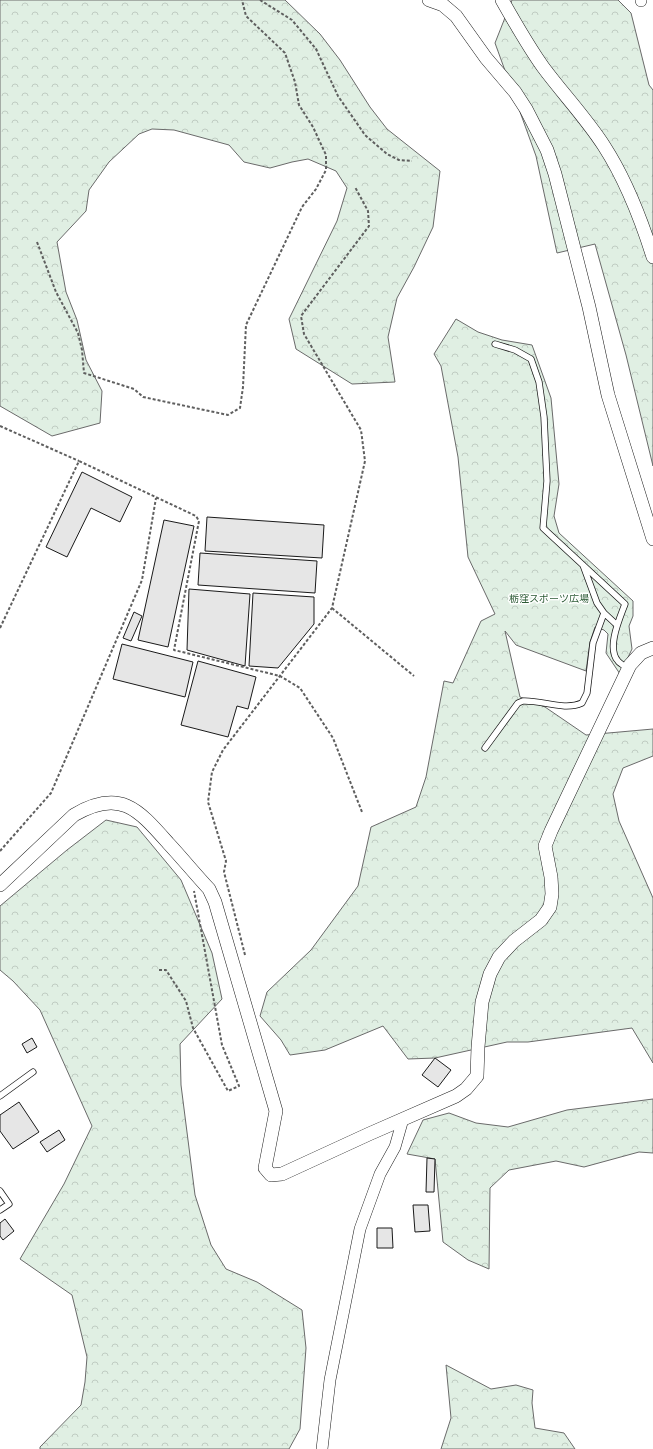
<svg xmlns="http://www.w3.org/2000/svg" width="653" height="1449" viewBox="0 0 653 1449" font-family="Inter,'Noto Sans JP',sans-serif">
<style>
.forest{fill:url(#forest-crowns);stroke:#6a6a6a}
.building{fill:#e6e6e6;stroke:#1a1a1a}
.lines{fill:none;stroke-linecap:round;stroke-linejoin:round}
.service-casing{stroke:#1a1a1a;stroke-width:7}
.minor-casing{stroke:#1a1a1a;stroke-width:12}
.tertiary-casing{stroke:#1a1a1a;stroke-width:14}
.path{stroke:#5f5f5f;stroke-width:2;stroke-dasharray:3 2;stroke-linecap:butt}
.service{stroke:#fff;stroke-width:5.5}
.minor{stroke:#fff;stroke-width:11}
.tertiary{stroke:#fff;stroke-width:13}
.labels{text-anchor:middle;dominant-baseline:central;stroke-width:3;stroke-linejoin:round;paint-order:stroke}
.park-label{font-size:10px;fill:#2b5a34;stroke:#fff}
</style>
<defs>
<pattern id="forest-crowns" width="20" height="18" patternUnits="userSpaceOnUse"><rect width="20" height="18" fill="#e0efe3"/><path d="M2 6a3 3 0 1 1 6 0M12 15a3 3 0 1 1 6 0" fill="none" stroke="#c0ccc2"/></pattern>
</defs>
<rect width="100%" height="100%" fill="#fff"/>
<!-- forest -->
<path class="forest" d="M0,0H285L320,34L340,60L370,107L387,129L440,171L433,227L414,267L397,298L388,337L395,382L352,384L296,349L289,319L337,221L347,188L336,171L308,159L292,162L270,168L244,162L229,145L174,130L152,129L139,134L109,162L89,190L86,211L57,242L66,292L77,320L86,360L102,391L100,423L52,436L0,406Z
M512,0H618L631,13L649,85L653,90V466L626,355L595,244L557,253L536,156L495,43Z
M456,319L478,332L502,340L532,345L551,398L559,484L554,516L559,533L633,601V616L629,626L632,649L620,674L606,653L608,634L604,630L595,627L590,642L586,671L516,645L505,631L520,697L545,707L586,735L653,729V756L623,768L613,794L619,821L653,898V1063L632,1028L528,1042H507L435,1058L408,1059L383,1026L325,1050L290,1055L281,1040L260,1016L267,992L311,950L358,886L371,827L416,807L426,777L444,681L453,683L481,621L495,614L468,557L458,457L441,366L434,354Z
M106,820L137,827L181,880L212,953L222,999L180,1044L181,1085L195,1195L211,1245L226,1269L257,1282L302,1310L306,1348L300,1429L289,1449H40V1447L81,1405L85,1382L87,1357L72,1295L20,1259L64,1184L92,1126L40,1010L13,981L0,970V906L67,850Z
M653,1099V1153L639,1152L584,1167L556,1161L509,1170L490,1188L489,1269L468,1260L443,1242L435,1159L407,1154L423,1120L449,1113L476,1123L508,1127L567,1110Z
M446,1365L491,1389L516,1385L533,1390L532,1403L535,1428L564,1433L575,1449H441L451,1418Z"/>
<!-- building -->
<path class="building" d="M82,472L132,497L120,522L91,508L67,557L46,547Z
M207,517L324,525L322,558L205,551Z
M164,520L194,526L168,647L138,640Z
M200,553L317,561L315,593L198,585Z
M189,589L250,594L245,666L187,650Z
M253,593L314,597V624L278,668L249,666Z
M134,612L142,616L131,641L123,638Z
M122,644L193,662L185,697L113,679Z
M198,661L256,677L248,709L237,706L228,737L181,725Z
M32,1038L37,1047L27,1053L22,1044Z
M435,1058L451,1070L438,1087L422,1075Z
M19,1102L39,1132L13,1149L0,1131V1115Z
M59,1130L65,1140L47,1152L40,1142Z
M427,1158L435,1159L434,1192H426Z
M413,1205H428L430,1231L415,1232Z
M5,1219L14,1231L3,1240L0,1236V1223Z
M377,1228H392L393,1248H377Z"/>
<g class="lines">
<!-- service casing -->
<g class="service-casing">
<path id="service" d="M495,344L515,350L531,359L539,382L544,417L547,481L543,528L625,604C620,618 606,648 618,661C620,664 625,666 628,668
M583,565L597,603L604,613L617,625
M485,748L518,703L523,701C542,700 564,711 582,703L587,693L593,643L604,613
M0,1096L33,1072
M0,1191L9,1204L0,1210"/>
</g>
<!-- minor casing -->
<g class="minor-casing">
<path id="minor" d="M641,0V1
M322,1449L330,1380L360,1229L380,1174L395,1147L403,1119"/>
</g>
<!-- tertiary casing -->
<g class="tertiary-casing">
<path id="tertiary" d="M429,0L443,5L456,16L486,58L515,92L526,109L547,150L555,174L589,307L608,395L653,539
M502,0C515,23 528,46 543,67C563,94 586,118 604,146C626,180 641,219 653,257
M0,885L74,815C120,788 138,809 168,843C182,858 195,874 209,889L215,902L276,1111L265,1168L271,1175L282,1174L369,1134L456,1096L466,1089L477,1076L478,1047L482,1002L490,974L499,957L514,941L541,920L550,907L552,894L551,877L545,846L551,831L630,665L641,653L653,648"/>
</g>
<!-- path -->
<path class="path" d="M260,0L292,20L316,49L338,96L365,135L387,154L399,160L412,161
M37,242L56,292L78,333L82,350L84,373L134,389L143,397L228,415L240,408L243,387L246,325L302,207L316,189L326,170V155L313,127L299,105L295,82L285,53L246,16L242,0
M0,426L79,461
M332,608L414,676
M0,628L79,461L196,516L199,521L174,650L280,676L300,688L333,738L362,812
M0,851L51,793L142,580L156,498
M245,955L224,872L226,861L208,802L212,772L223,750L332,608L365,461L361,430L304,334L301,316L369,226L368,211L355,187
M159,970H166L186,1001L193,1028L228,1091L239,1086L222,1045L194,891"/>
<!-- service -->
<use href="#service" class="service"/>
<!-- minor -->
<use href="#minor" class="minor"/>
<!-- tertiary -->
<use href="#tertiary" class="tertiary"/>
</g>
<g class="labels">
<!-- park labels -->
<g class="park-label">
<text x="549" y="598">栃窪スポーツ広場</text>
</g>
</g>
</svg>
